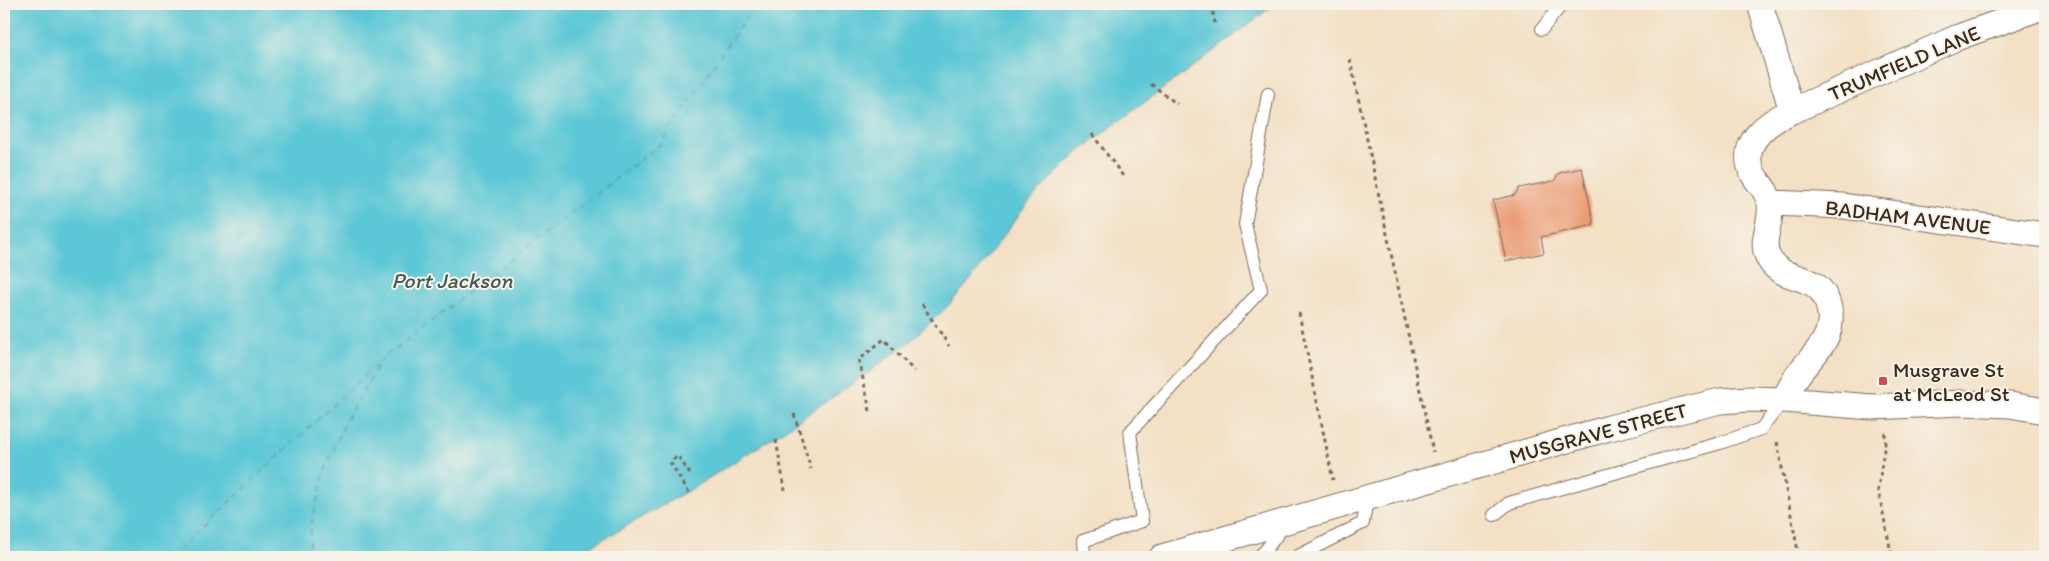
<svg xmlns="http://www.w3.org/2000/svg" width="2049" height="561" viewBox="0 0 2049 561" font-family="Itim,sans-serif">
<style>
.water{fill:#5cc7d6;stroke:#4c787a}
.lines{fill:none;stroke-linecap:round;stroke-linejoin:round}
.ferry{stroke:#455955;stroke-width:1;stroke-dasharray:6 5;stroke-linecap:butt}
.building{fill:#ea9d76}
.lane-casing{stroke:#7b6a58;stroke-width:14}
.street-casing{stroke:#7b6a58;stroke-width:27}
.path{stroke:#7b6a58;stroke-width:3;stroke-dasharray:4 4;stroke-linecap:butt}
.lane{stroke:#fff;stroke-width:12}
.street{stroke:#fff;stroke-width:25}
.poi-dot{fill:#d1495b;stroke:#f7f3e8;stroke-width:2}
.labels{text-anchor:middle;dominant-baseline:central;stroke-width:4;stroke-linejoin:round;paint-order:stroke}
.street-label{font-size:21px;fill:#3b2a1e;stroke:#f7f3e8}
.poi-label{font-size:21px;fill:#3b2a1e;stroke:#f7f3e8;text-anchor:start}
.water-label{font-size:22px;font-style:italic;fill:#455955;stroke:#f7f3e8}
</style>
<rect width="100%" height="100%" fill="#f7f3e8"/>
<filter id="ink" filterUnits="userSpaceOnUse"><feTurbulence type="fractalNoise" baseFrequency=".02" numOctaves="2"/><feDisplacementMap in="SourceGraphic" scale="10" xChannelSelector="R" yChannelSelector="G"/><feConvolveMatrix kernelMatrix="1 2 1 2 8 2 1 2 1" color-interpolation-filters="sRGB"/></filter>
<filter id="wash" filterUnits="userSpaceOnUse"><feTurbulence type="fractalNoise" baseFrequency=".0096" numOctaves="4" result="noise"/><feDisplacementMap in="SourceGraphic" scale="20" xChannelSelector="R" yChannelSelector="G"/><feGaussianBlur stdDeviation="1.12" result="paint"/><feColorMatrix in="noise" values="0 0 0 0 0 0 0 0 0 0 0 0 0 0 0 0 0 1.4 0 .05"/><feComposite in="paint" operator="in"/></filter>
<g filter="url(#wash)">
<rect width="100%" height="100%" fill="#f3e0c5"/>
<!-- water -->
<path class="water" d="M4,4H1275L1218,48L1114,125L1080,151L1049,180L1027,204L968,283L946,308L909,342L868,373L783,431L698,485L572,557H4Z"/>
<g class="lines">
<!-- ferry -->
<path class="ferry" d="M171,557L379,362
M308,557L312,520L325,471L344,424L381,360L661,144L755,4"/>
</g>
<g id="blocks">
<!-- building -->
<path class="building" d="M1582,168L1594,225L1541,237L1544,253L1506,261L1493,200L1515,195L1519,188L1554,181L1559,173Z"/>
</g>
</g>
<g filter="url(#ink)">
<use href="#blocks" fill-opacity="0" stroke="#7b6a58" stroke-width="1"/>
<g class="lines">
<!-- lane casing -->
<g class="lane-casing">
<path id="lane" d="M1542,29L1562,4
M1494,515L1509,503L1720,443L1761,429L1784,400
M1084,557L1083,541L1142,521L1130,432L1261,290L1245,224L1268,94
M1258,557L1265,551L1285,524
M1296,557L1363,523L1367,499"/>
</g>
<!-- street casing -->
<g class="street-casing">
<path id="street" d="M1760,4L1792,111C1768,122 1737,143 1753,174C1759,184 1768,191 1770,204C1773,224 1757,243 1771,262C1787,285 1824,269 1830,314C1833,341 1810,357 1797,376C1792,384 1788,392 1784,400
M1792,111L1956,38L2045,6
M1770,203L1843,206L2045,235
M1162,557L1609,428L1720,401L1750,399L1784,400L1872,407L1962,403L2010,405L2045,411"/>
</g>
<!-- path -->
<path class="path" d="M1211,4L1215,23
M1350,59L1433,452
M1151,84L1177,104
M1092,134L1123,176
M922,304L949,346
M1299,313L1333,480
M870,411L859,360L884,339L914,371
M794,414L811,469
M1884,433L1886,437L1878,489L1892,557
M776,440L785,490
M1777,442L1799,557
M690,474L678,456L670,462L691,496"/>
<!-- lane -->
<use href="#lane" class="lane"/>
<!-- street -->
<use href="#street" class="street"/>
</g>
</g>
<!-- markers -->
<rect class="poi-dot" x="1878" y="376" width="10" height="10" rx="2.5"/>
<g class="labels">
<!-- street labels -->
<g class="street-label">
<text transform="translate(1904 63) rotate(-23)">TRUMFIELD LANE</text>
<text transform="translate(1908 217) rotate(7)">BADHAM AVENUE</text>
<text transform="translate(1598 433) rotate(-15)">MUSGRAVE STREET</text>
</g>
<!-- poi labels -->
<g class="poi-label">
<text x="1893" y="369">Musgrave St<tspan x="1893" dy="24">at McLeod St</tspan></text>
</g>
<!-- water labels -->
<g class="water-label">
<text x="452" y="280">Port Jackson</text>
</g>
</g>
<!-- margin -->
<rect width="2049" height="561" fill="none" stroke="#f7f3e8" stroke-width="20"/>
</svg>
